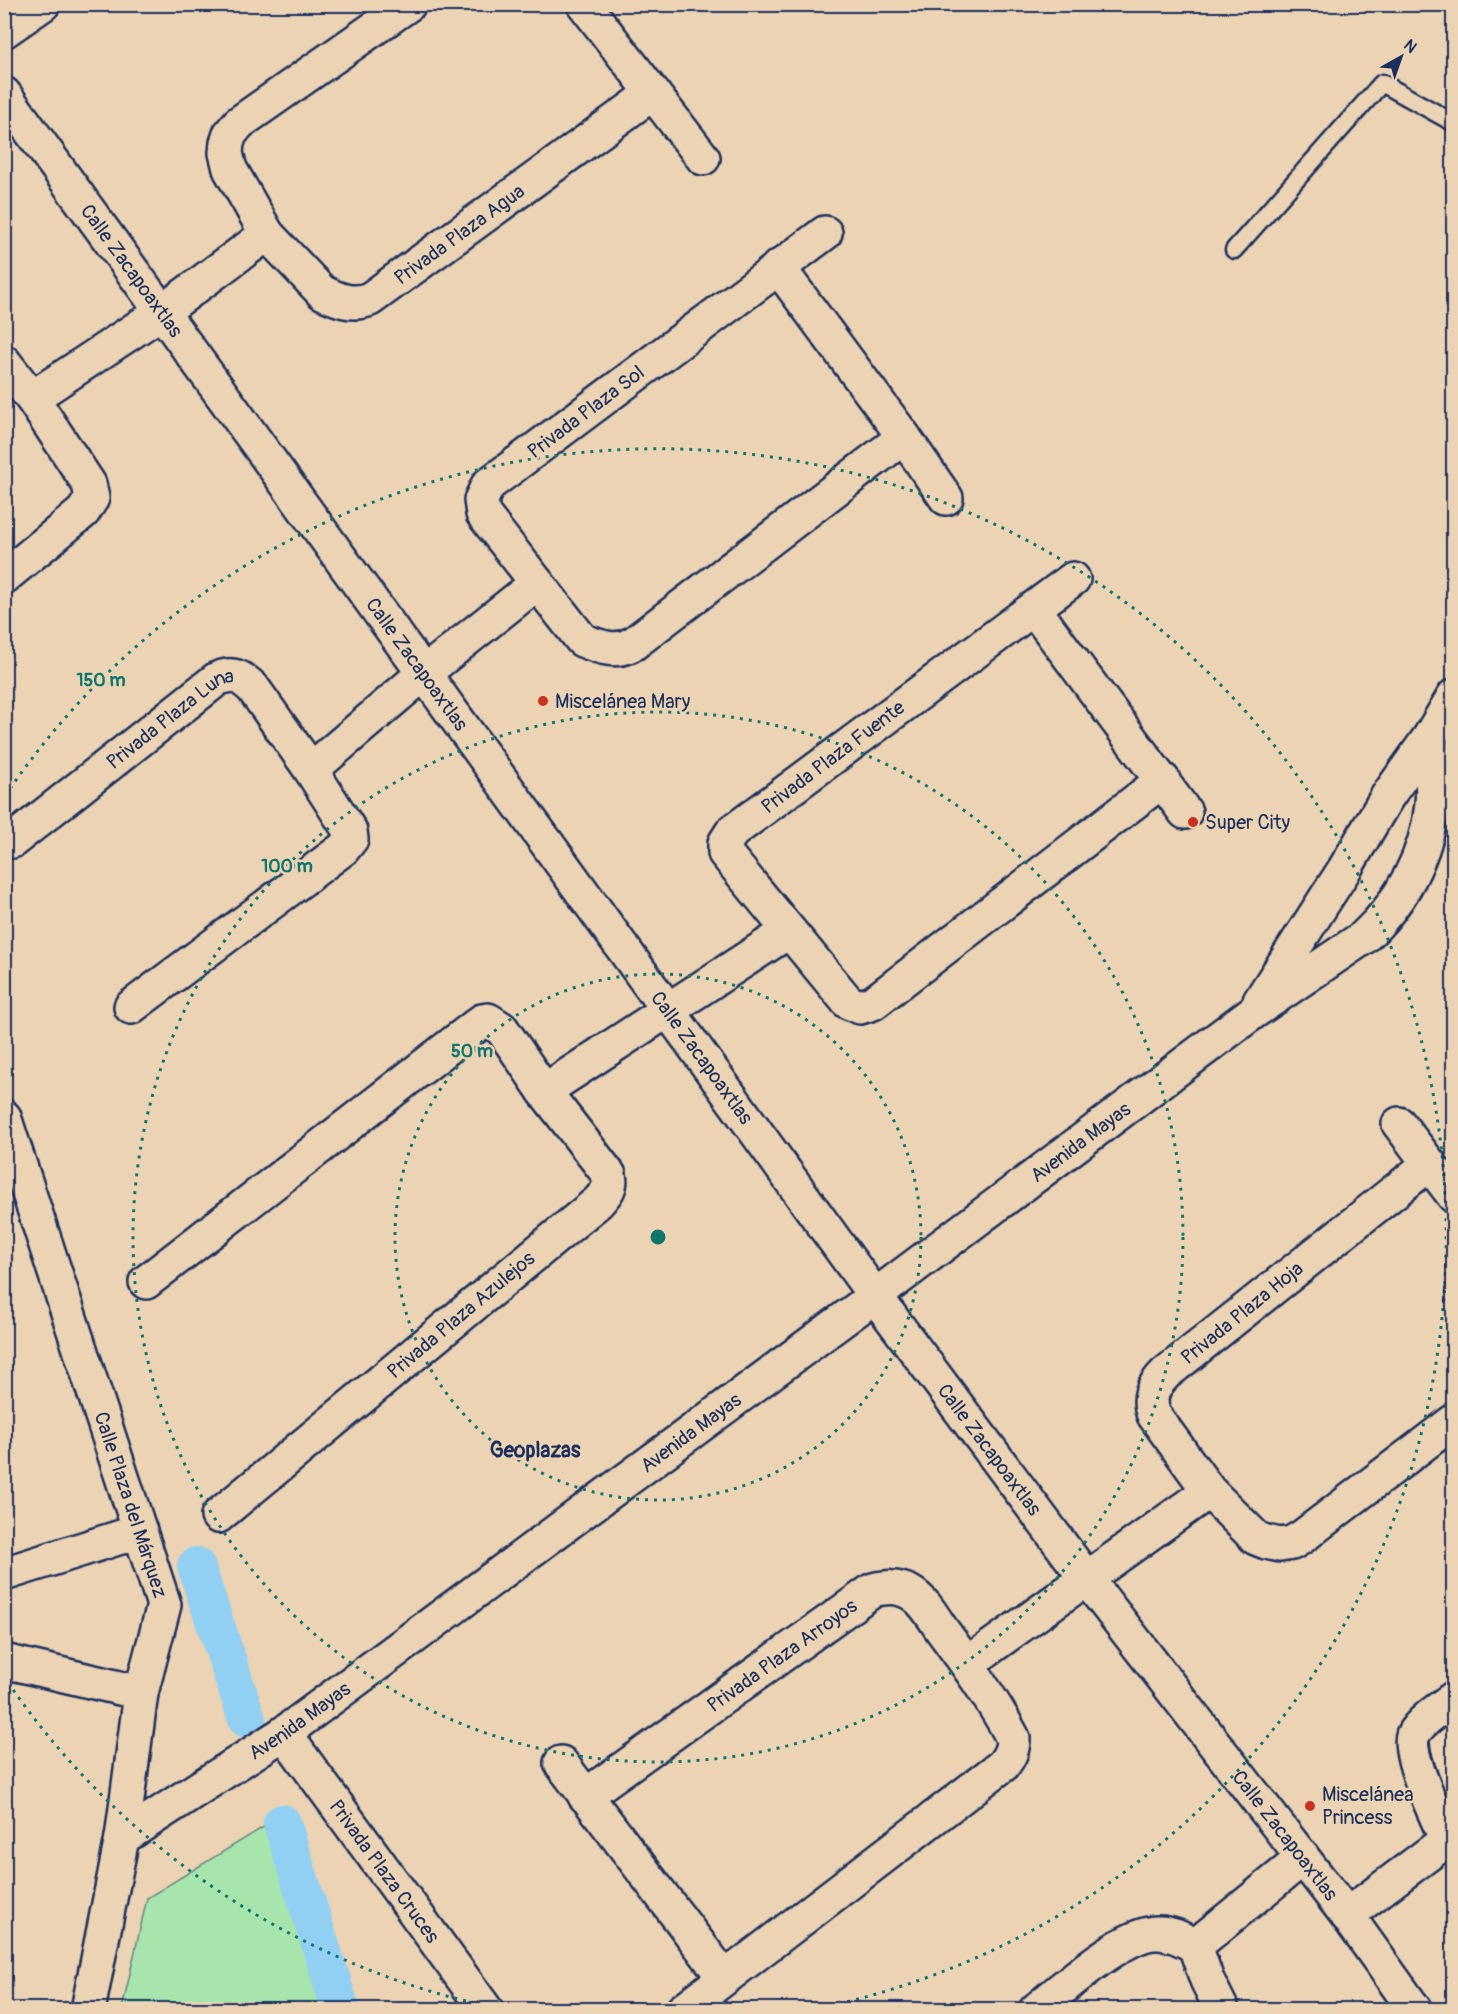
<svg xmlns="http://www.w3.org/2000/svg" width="1458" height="2014" viewBox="0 0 1458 2014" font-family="Pangolin,sans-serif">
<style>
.green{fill:#a8e5ac;stroke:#628a85;stroke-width:1.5}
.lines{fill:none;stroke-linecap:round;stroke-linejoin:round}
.canal{stroke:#92d0f3;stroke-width:38}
.lane-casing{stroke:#1b2f5e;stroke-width:21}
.street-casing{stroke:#1b2f5e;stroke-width:38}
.secondary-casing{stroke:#1b2f5e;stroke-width:38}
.lane{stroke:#ebd3b3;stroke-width:16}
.street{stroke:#ebd3b3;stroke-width:33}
.secondary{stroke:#ebd3b3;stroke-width:33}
.ring{fill:none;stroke:#0f766e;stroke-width:3;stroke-dasharray:3 6}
.poi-dot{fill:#c8321e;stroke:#ebd3b3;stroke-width:2}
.labels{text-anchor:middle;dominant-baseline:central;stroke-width:5;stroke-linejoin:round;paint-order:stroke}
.street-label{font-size:20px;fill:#1b2f5e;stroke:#ebd3b3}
.poi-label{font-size:20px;fill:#1b2f5e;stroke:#ebd3b3;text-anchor:start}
.neighbourhood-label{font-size:21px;font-weight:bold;fill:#1b2f5e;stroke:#ebd3b3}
.centre{fill:#0f766e;stroke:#ebd3b3;stroke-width:3}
.ring-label{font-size:18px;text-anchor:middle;font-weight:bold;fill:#0f766e;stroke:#ebd3b3;stroke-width:5;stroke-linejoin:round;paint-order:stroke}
</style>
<rect width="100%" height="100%" fill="#ebd3b3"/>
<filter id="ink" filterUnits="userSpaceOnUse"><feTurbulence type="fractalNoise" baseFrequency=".0167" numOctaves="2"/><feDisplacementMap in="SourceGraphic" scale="12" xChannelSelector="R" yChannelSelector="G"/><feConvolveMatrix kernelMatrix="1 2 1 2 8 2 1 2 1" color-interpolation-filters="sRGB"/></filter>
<g filter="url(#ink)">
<!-- green -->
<path class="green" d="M270,1823L325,2009H122L147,1898Z"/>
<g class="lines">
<!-- canal -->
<path class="canal" d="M196,1566L247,1719
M282,1823L341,2010"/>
<!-- lane casing -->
<g class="lane-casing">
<path id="lane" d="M1234,250L1382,83L1454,123"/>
</g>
<!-- street casing -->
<g class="street-casing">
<g id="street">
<path id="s1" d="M409,4L239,123L230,134L227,143L226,153L230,169L267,234L322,292C338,300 353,306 370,299L653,93"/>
<path d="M584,4L703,158"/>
<path d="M4,31L43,4"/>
<path id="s2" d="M4,94L875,1296L1086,1578L1347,1915L1415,2010"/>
<path d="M825,233L488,485L481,500L483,514L582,640C599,647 617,654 634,643L904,437"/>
<path d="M778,267L904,437L946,498"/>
<path d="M4,362L32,398L89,484L92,498L83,512L4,577"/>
<path d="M32,398L163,311L267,234"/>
<path d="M1073,579L732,832L725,843V853L848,1002L860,1007L873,1003L1163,780"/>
<path d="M1034,609L1185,812"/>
<path d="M311,770L423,674L536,584"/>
<path id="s3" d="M12,841L217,679C233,672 241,677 253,688L311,770L350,831L351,839L343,849L131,1007"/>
<path d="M544,1091L789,931"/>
<path id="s4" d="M4,1117L164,1605L141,1693L122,1838"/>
<path d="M1399,1124L1454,1196"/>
<path d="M1429,1164L1166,1373C1153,1386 1147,1397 1154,1415L1209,1491L1256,1538L1266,1542L1280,1545L1292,1543L1302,1537L1454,1421"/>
<path d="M146,1282L482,1021L488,1020L502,1029L544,1091L609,1175C612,1187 606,1193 598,1202L218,1516"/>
<path d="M4,1574L140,1531"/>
<path d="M4,1661L141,1693"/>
<path d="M967,1664L1209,1491"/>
<path d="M1454,1698C1443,1706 1418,1723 1413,1735C1406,1754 1438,1820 1447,1840L1454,1844"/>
<path id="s5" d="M284,1733L486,2010"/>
<path d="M561,1763L724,1977"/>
<path id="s6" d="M585,1796L873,1590C886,1587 897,1586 909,1592C924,1600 933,1617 942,1630C967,1664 993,1700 1013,1738C1013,1749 1010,1756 1003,1765L683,2010"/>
<path d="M1347,1915L1447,1840"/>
<path d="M1195,1946L1303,1858"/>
<path d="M1036,2010C1062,1989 1124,1933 1156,1933C1170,1932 1183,1939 1195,1946L1207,1980L1222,2010"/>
</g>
</g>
<!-- secondary casing -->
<g class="secondary-casing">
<g id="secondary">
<path d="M1260,1001L1344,870L1387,797L1431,735L1454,696"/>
<path id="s7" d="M88,2010L122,1838L284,1733L875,1296L1252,1013L1364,937C1401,903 1427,855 1432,804C1434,782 1431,758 1431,735"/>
</g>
</g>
<!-- lane -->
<use href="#lane" class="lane"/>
<!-- street -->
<use href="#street" class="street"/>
<!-- secondary -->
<use href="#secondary" class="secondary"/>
</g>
</g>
<!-- distance rings -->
<g class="ring">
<circle cx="658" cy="1237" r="263"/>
<circle cx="658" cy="1237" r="525"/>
<path d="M501 2009A788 788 0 0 1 5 1678M5 796A788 788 0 1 1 815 2009"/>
</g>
<!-- markers -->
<g class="poi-dot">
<circle cx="543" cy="701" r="6"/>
<circle cx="1193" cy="822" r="6"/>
<circle cx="1310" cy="1806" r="6"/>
</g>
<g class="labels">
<!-- street labels -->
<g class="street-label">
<text stroke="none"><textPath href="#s1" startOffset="573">Privada Plaza Agua</textPath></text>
<text stroke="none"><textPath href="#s2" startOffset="218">Calle Zacapoaxtlas</textPath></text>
<text transform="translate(586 412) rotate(-37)">Privada Plaza Sol</text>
<text stroke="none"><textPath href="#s2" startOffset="704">Calle Zacapoaxtlas</textPath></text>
<text stroke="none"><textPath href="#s3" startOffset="201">Privada Plaza Luna</textPath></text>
<text transform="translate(833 757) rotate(-37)">Privada Plaza Fuente</text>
<text stroke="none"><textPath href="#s2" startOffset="1190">Calle Zacapoaxtlas</textPath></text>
<text stroke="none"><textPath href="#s7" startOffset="1360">Avenida Mayas</textPath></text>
<text transform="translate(1242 1313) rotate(-39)">Privada Plaza Hoja</text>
<text transform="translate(461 1315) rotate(-40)">Privada Plaza Azulejos</text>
<text stroke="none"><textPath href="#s7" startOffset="874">Avenida Mayas</textPath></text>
<text stroke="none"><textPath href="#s2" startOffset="1676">Calle Zacapoaxtlas</textPath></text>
<text stroke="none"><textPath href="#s4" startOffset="408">Calle Plaza del Márquez</textPath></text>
<text stroke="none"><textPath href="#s6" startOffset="242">Privada Plaza Arroyos</textPath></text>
<text stroke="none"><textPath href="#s7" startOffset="388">Avenida Mayas</textPath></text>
<text stroke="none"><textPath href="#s2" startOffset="2162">Calle Zacapoaxtlas</textPath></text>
<text stroke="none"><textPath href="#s5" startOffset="171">Privada Plaza Cruces</textPath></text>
</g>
<!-- poi labels -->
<g class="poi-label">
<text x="555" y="701">Miscelánea Mary</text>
<text x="1205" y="822">Super City</text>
<text x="1322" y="1794">Miscelánea<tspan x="1322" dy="23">Princess</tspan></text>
</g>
<!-- neighbourhood labels -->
<g class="neighbourhood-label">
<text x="535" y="1450">Geoplazas</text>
</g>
</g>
<circle cx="658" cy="1237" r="9" class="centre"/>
<g class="ring-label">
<text x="101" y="686">150 m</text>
<text x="287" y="872">100 m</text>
<text x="472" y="1057">50 m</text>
</g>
<!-- margin -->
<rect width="1458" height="2014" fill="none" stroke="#ebd3b3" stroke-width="24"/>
<rect x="12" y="12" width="1434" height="1990" fill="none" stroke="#1b2f5e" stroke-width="2" filter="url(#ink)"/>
<!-- north arrow -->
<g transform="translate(1401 57) rotate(40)" stroke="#ebd3b3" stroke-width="4.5" paint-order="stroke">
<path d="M0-4.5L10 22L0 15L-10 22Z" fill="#1b2f5e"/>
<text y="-9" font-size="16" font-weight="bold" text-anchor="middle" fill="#1b2f5e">N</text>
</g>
</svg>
